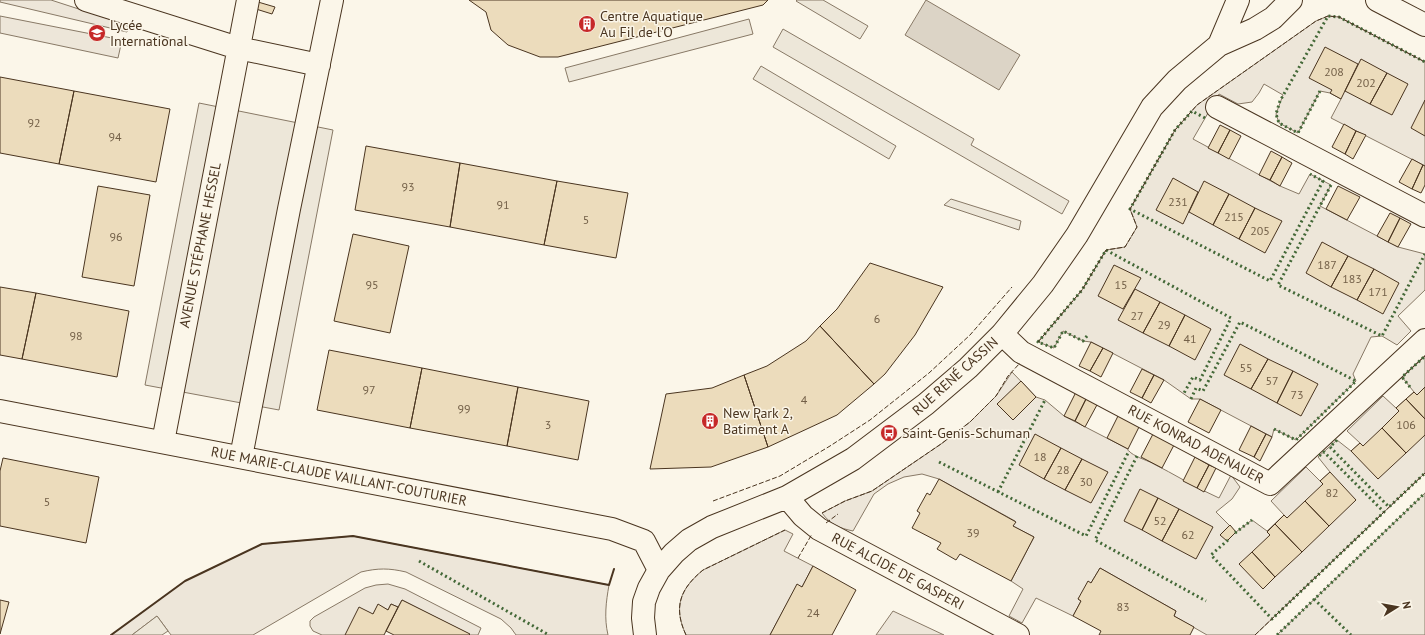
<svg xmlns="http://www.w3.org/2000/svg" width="1425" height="635" viewBox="0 0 1425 635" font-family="'PT Sans',sans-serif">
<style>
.green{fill:#ede6d9;stroke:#887966}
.parking{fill:#ede7d9;stroke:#887966}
.water{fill:#dcd4c6;stroke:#887966}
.building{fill:#ecdcbc;stroke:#4a3520}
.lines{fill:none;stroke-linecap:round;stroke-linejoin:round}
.minor-casing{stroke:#4a3520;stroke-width:24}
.minor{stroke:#fbf6e9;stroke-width:22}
.hedge{stroke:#436837;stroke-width:3;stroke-dasharray:2 3;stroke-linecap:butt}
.fence{stroke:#4a3520;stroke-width:1;stroke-dasharray:5 2;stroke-linecap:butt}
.wall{stroke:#4a3520;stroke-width:2}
.labels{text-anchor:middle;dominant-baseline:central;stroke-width:3;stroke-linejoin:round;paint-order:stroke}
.number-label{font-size:12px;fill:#725f47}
.poi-label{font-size:14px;fill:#4a3520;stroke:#fbf6e9;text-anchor:start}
.street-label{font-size:14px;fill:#4a3520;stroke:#fbf6e9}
</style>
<rect width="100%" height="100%" fill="#fbf6e9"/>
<!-- green -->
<path class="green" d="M0,0H51L128,25L127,32L0,2Z
M0,16L122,40L118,58L0,33Z
M1328,16L1339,17L1425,62V166L1331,118L1341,99L1330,93L1320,91L1298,133L1279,123L1276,114L1283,95L1264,84L1259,93L1252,102L1238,104L1219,94L1193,139L1280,186L1299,194L1310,174L1331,185L1320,206L1398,247L1425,254V290L1398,316L1411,331L1397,345L1382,336L1371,337L1353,374L1356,381L1296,440L1274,429L1272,437L1200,399H1191L1164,380L1091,342L1083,341L1063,331L1054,348L1038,342L1082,290L1106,250L1125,247L1137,227L1130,209L1175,130L1197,105L1316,21Z
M1425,356V473L1255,635H1207L1174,616L1176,611L1100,568L1091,583L1078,599L1081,601L1073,616L1036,598L1022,623L1009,616L1023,589L1011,581L1034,537L1013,526L1015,521L939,479L922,474L904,477L888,484L874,494L853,531C839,528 831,525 822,513L845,501L872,491L941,444L970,422L996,396L1012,372L1036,397L1045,400L1064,416L1128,449C1128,450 1128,451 1129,451C1133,456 1146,460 1152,463C1174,474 1196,488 1219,498L1231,475L1240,487L1232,499L1216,512L1236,532L1252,520L1267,531L1284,515L1271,501L1306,467L1320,481L1330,472L1318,457L1337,440L1351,451L1360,443L1347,431L1383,396L1396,408L1414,392L1402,377Z
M1425,493V635H1277Z
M785,530L793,534L784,551L813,566L802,587L797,585L770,635H686C673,607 680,589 703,570Z
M353,536L609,585C606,602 604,618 608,635H516L511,628L501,619L406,572C389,568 378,568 361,572L253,635H171L157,616L132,635H111L185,581L262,544Z
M388,584L405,589L481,628L478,635H469V634L402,600L398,607L391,604L388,610L378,605L373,614L345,635H322L313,631L310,626V621L314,617L365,588L376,585Z
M893,611L944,635H876Z"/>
<!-- parking -->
<path class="parking" d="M797,0H823L868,26L860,39L796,1Z
M749,19L753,34L569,82L565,68Z
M783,29L974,139L971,145L1069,201L1062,214L773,47Z
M761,66L896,146L889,159L753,79Z
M199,103L333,130L279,410L145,385Z
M951,199L1021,221L1019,230L944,205Z
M157,616L168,631L162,635H132Z"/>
<!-- water -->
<path class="water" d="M926,0L1020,55L999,90L905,35Z"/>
<!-- building -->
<path class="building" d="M469,0H768L763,5L558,57H540L508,45L491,30L486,12Z
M258,2L275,7L272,14L256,9Z
M1325,47L1358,64L1341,99L1330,93L1332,90L1309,78Z
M1361,59L1387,73L1370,104L1345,91Z
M1387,73L1408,84L1392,115L1370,104Z
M0,77L74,91L59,164L0,153Z
M74,91L170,109L156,182L59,164Z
M1425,100V136L1411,128Z
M1344,124L1356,131L1345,154L1332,147Z
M1220,125L1230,130L1218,153L1208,148Z
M1230,130L1241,136L1229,159L1218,153Z
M1356,131L1366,135L1353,159L1345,154Z
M366,146L460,163L450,227L355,210Z
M1271,151L1282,157L1270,180L1259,175Z
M1282,157L1292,163L1280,186L1270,180Z
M1412,159L1423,165L1412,189L1399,182Z
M460,163L557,181L544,245L450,227Z
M1423,165L1425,166V185L1421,193L1412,189Z
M1173,178L1198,192L1183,224L1156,210Z
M557,181L628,193L616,258L544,245Z
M1204,181L1229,194L1213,225L1189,212Z
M98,186L150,195L134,286L82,277Z
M1338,186L1360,197L1347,220L1326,209Z
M1229,194L1255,208L1239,239L1213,225Z
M1255,208L1282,221L1265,253L1239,239Z
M1390,213L1400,218L1388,242L1377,236Z
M1400,218L1411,224L1398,247L1388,242Z
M353,234L409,246L390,333L334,321Z
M1322,242L1348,256L1331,287L1306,273Z
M1348,256L1374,269L1357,300L1331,287Z
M870,263L943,287L915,335L885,374L874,384L820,326L837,309Z
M1114,265L1141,278L1123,309L1098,296Z
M1374,269L1399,283L1383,314L1357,300Z
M0,287L36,293L22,359L0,355Z
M1135,289L1160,302L1143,333L1118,320Z
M36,293L129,311L117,377L22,359Z
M1160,302L1185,315L1169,346L1143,333Z
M1185,315L1211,329L1195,360L1169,346Z
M820,326L874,384L837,415L768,447L744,375L767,366L806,341Z
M1091,342L1103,348L1090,371L1079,366Z
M1240,344L1268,359L1251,389L1224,375Z
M1103,348L1113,353L1101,377L1090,371Z
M329,350L422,368L410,428L317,410Z
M1268,359L1293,371L1277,403L1251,389Z
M422,368L518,387L507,446L410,428Z
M1142,369L1154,375L1142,398L1130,392Z
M1293,371L1318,384L1301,416L1277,403Z
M744,375L768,447L711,467L650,469L666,394L712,388Z
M1154,375L1164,380L1151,403L1142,398Z
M1021,381L1036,397L1013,420L997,404Z
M518,387L589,401L578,460L507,446Z
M1425,387V419L1406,399L1414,392L1417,395Z
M1076,392L1087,397L1075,421L1064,416Z
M1087,397L1098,403L1085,427L1075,421Z
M1200,399L1221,410L1209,433L1188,422Z
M1406,399L1425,419V435L1406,453L1382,428L1399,411L1396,408Z
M1119,414L1140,425L1128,449L1107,438Z
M1251,426L1266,434L1254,457L1239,450Z
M1382,428L1406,453L1378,479L1351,451L1360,443L1363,446Z
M1035,434L1061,448L1044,479L1019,465Z
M1153,434L1174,445L1162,468L1141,457Z
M1266,434L1272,437L1260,461L1254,457Z
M1061,448L1082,459L1065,490L1044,479Z
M1195,457L1209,465L1197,488L1183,481Z
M3,458L99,477L86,543L0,526V471Z
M1082,459L1108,472L1091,503L1065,490Z
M1209,465L1216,468L1204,492L1197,488Z
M1330,472L1356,500L1329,526L1305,501L1323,484L1320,481Z
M939,479L1016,522L1013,526L1034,537L1011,581L960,554L956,560L937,549L941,543L912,528L920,513L917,511L927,493L930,495Z
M1140,489L1158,498L1142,530L1124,521Z
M1158,498L1179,509L1162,541L1142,530Z
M1305,501L1329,526L1302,552L1275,524L1284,515L1287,518Z
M1179,509L1213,527L1196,559L1162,541Z
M1275,524L1302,552L1275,577L1252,552L1270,535L1267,532Z
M1230,525L1236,532L1227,541L1220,535Z
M1252,552L1275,577L1263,589L1239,564Z
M813,566L856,590L832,635H770L797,584L802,587Z
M1100,568L1176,611L1174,616L1194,627L1190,635H1099L1101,631L1073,616L1081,601L1078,599L1088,581L1091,583Z
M0,600L9,602L0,634Z
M402,600L470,634L469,635H394L386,631Z
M378,604L388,610L391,604L398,607L384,635H345L359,607L373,614Z"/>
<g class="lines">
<!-- minor casing -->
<g class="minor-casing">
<path id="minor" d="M86,0L238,48L319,65
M1377,0L1425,25
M1219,45L1238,0
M1217,107L1425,216
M1002,334L1021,352L1270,484L1425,340
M0,411L612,529L644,541L659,570
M163,442L248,0
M241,457L289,209L332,0
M787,497L803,516L819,529L1018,635
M645,635L643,618L644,602L649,588L659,570L674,553L689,540L712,527L787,497L853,459L926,404L968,368L1002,334L1043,284L1077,235L1152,107L1177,80L1219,45L1255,29L1273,18L1291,0"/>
</g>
<!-- minor -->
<use href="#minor" class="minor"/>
<!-- hedge -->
<path class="hedge" d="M1320,91L1298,133L1279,123L1276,114L1280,101L1328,16L1339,17L1425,62
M1205,118L1192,111L1175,130L1130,209L1270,281L1323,181L1310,174
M1331,185L1278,285L1382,336L1425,254
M1087,336L1083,341L1063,331L1054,348L1038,342L1082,290L1106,250L1231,318L1200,380L1193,377L1184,393
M1410,387L1402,377L1425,356
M1191,399L1196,388L1203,391L1240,322L1356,381L1296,440L1274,429
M1337,440L1330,447L1389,507L1425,473
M1137,456L1095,540L1206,601
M939,462L1086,536L1129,451
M998,492L1045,400
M1235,533L1252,520
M1228,540L1211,555L1272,619L1384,512L1324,452L1318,457
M419,561L549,635
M1314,599L1351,635
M1277,635L1425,493"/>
<!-- fence -->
<path class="fence" d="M1038,342L1082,290L1106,250L1125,247L1137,227L1130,209L1175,130L1197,105L1316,21L1328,16L1339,17L1425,62
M713,501L780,476L830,446L870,420L929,373L970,335L1012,287
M822,513L845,501L872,491L941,444L970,422L996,396L1008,376L1020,363
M826,523L838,514
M798,558L812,534
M686,635C673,607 680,589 703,570L785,530
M1255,635L1425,473"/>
<!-- wall -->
<path class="wall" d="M111,635L185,581L262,544L353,536L609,585L614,569"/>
</g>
<!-- icons -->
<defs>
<g id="building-disc" transform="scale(0.9)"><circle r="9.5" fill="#c62828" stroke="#fbf6e9"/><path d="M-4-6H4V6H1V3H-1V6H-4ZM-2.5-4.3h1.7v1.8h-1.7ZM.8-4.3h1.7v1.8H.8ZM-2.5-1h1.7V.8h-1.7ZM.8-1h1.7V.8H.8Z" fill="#fff"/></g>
<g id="school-disc" transform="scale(0.9)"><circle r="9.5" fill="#c62828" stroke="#fbf6e9"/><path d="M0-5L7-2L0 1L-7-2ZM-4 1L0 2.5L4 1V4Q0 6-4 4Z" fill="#fff"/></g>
<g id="bus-disc" transform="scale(0.9)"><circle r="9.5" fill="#c62828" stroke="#fbf6e9"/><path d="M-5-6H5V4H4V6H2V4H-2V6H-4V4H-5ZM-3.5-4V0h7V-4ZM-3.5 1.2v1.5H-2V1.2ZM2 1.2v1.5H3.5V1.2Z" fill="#fff"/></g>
</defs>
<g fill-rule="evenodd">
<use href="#building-disc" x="587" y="24"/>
<use href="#school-disc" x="97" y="33"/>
<use href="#building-disc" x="710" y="421"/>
<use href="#bus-disc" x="889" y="433"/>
</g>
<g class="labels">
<!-- number labels -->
<g class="number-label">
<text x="1334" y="71">208</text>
<text x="1366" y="82">202</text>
<text x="34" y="122">92</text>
<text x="115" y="136">94</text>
<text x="408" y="186">93</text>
<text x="1178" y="201">231</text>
<text x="503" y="204">91</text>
<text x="1234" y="216">215</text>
<text x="586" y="219">5</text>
<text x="1260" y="230">205</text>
<text x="116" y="236">96</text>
<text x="1327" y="264">187</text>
<text x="1352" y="278">183</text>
<text x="372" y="284">95</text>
<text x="1121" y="284">15</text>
<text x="1378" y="291">171</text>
<text x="1137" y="315">27</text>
<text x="877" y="318">6</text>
<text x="1164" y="324">29</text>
<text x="76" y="335">98</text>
<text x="1190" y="338">41</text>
<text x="1246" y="367">55</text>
<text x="1272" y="380">57</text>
<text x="369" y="389">97</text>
<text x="1297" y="394">73</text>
<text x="804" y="399">4</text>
<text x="464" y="408">99</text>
<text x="548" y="424">3</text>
<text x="1406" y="424">106</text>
<text x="1040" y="456">18</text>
<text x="1063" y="469">28</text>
<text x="1086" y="481">30</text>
<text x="1332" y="492">82</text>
<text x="47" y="501">5</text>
<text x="1160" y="520">52</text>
<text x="973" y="532">39</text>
<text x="1188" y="534">62</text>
<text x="1123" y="606">83</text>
<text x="813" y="612">24</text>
</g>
<!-- poi labels -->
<g class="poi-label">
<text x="600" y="16">Centre Aquatique<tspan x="600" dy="16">Au Fil de l'O</tspan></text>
<text x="110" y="25">Lycée<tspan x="110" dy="16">International</tspan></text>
<text x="723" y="413">New Park 2,<tspan x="723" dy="16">Batiment A</tspan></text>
<text x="902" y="433">Saint-Genis-Schuman</text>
</g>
<!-- street labels -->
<g class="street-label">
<text transform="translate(200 245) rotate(-79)">AVENUE STÉPHANE HESSEL</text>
<text transform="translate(955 376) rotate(-42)">RUE RENÉ CASSIN</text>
<text transform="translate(1196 444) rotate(28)">RUE KONRAD ADENAUER</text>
<text transform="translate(339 476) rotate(11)">RUE MARIE-CLAUDE VAILLANT-COUTURIER</text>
<text transform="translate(898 571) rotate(28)">RUE ALCIDE DE GASPERI</text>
</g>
</g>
<!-- north arrow -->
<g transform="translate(1397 607) rotate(79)" stroke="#fbf6e9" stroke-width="3" paint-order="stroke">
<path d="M0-3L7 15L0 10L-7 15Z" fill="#4a3520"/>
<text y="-6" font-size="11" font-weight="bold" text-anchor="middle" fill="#4a3520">N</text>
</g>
</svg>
